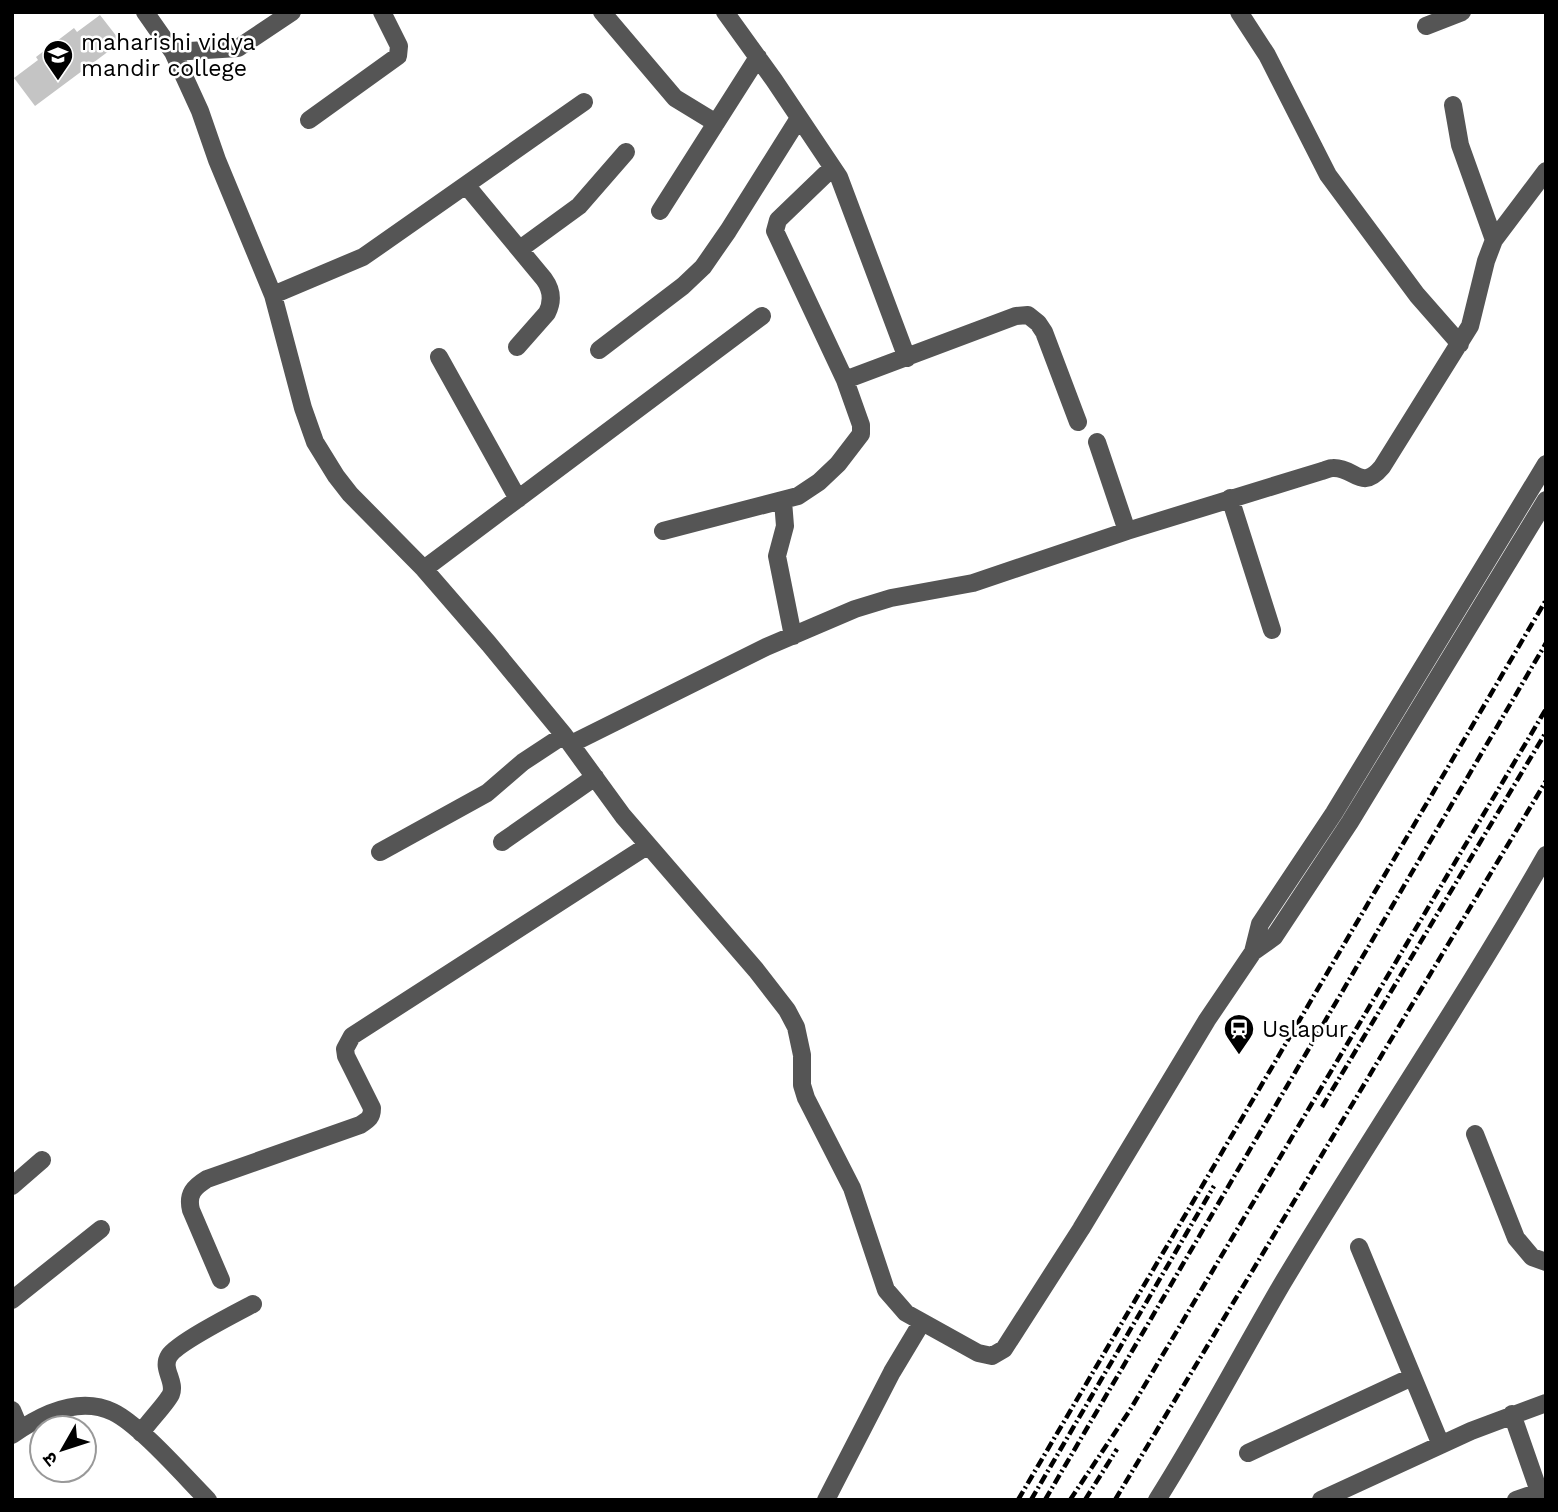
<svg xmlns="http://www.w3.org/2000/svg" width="1558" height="1512" viewBox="0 0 1558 1512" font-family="'Work Sans','Noto Sans Devanagari',sans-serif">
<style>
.building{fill:#c4c4c4}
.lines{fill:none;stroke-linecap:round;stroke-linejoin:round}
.minor{stroke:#555;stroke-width:18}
.rail{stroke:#000;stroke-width:4.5;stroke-dasharray:10 3.5 2 3.5;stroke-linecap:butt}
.labels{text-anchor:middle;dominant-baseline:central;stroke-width:5;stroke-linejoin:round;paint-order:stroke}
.poi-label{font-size:23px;fill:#000;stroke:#fff;text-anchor:start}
</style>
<rect width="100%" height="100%" fill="#fff"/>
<!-- building -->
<path class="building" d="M100,15L121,42L35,106L14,78L38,60L36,57L74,28L77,32Z"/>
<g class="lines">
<!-- minor -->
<path class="minor" d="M145,12L173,52L200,111L217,160L273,295L303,408L315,442L336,476L350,494L424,569L489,644L564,735L623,816L756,970L787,1010L796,1027L802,1055V1085L806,1098L852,1188L886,1290L906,1313L978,1353L992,1356L1004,1349L1081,1229L1207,1020L1253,952L1260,924L1334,813L1546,464
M602,12L675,98L716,123
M725,12L774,80L839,177L907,358
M1239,12L1267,55L1328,175L1417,295L1460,344
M1426,26L1462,12
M173,52L238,48L292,12
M1453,105L1460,145L1494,240
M309,120L398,56L399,46L382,12
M466,185L544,279C552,290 553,301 547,313L517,347
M660,211L758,57
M520,249L579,206L626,152
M273,295L363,257L584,102
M599,350L683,286L703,267L728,231L799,118
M439,357L518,499
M845,380L1016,316L1028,315L1038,323L1044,332L1078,422
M1097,442L1127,531
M1230,498L1272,630
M783,501L785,526L777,556L793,636
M663,531L798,496L819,482L838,464L861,434V425L845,380L775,231L778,220L832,168
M424,569L762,316
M571,744L766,647L855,609L891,598L973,583L1127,531L1322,471C1326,470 1329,468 1333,468C1355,467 1361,492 1382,467L1470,326L1486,261L1494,240L1546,171
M502,842L595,777
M380,852L487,793L523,762L564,735
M1253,952L1274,937L1350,822L1546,500
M1475,1134L1516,1238L1532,1257L1546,1262
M12,1186L42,1160
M1359,1247L1441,1445
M221,1280L191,1210C187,1194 194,1187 207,1179L360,1125C368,1120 372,1118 372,1108L346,1056L345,1049L352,1036L647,846
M12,1300L101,1229
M12,1410L20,1429
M1512,1414L1542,1500
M141,1433C148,1422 167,1403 171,1394C176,1381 161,1369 169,1356C177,1343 236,1313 253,1304
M12,1435C40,1415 78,1395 113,1412C140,1425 185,1477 208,1500
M1248,1453L1412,1377
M826,1500L892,1372L922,1322
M1157,1500C1202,1429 1240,1356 1282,1284C1368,1140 1463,1001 1546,855
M1321,1500L1471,1431L1546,1403
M1516,1500L1539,1492"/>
<!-- rail -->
<path class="rail" d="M1322,1107L1546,732
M1018,1500L1546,600
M1031,1500L1214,1186
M1045,1500L1546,643
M1070,1500L1130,1410L1546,709
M1085,1500L1117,1449
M1115,1500L1546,781"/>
</g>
<!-- icons -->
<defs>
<g id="university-pin" transform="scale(1.575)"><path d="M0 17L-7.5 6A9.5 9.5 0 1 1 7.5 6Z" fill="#000" stroke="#fff"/><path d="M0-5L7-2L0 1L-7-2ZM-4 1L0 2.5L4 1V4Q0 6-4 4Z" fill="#fff"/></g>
<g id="station-pin" transform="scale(1.575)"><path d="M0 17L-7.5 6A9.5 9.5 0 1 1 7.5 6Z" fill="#000" stroke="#fff"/><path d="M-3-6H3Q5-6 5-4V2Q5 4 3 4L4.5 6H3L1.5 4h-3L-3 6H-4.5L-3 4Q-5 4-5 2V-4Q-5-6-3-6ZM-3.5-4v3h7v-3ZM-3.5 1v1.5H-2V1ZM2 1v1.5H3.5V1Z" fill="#fff"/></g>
</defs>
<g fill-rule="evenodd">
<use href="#university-pin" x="58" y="55"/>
<use href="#station-pin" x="1239" y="1029"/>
</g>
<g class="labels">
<!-- poi labels -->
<g class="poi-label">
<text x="81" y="42">maharishi vidya<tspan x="81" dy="26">mandir college</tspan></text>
<text x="1262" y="1029">Uslapur</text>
</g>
</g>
<!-- border -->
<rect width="1558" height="1512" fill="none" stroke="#000000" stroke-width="28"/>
<!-- north arrow -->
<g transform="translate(63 1449) rotate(231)"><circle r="33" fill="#ffffff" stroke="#999999" stroke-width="2"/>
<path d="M0-5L12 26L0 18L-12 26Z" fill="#000000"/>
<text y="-10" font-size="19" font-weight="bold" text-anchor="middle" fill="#000000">उ</text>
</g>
</svg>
